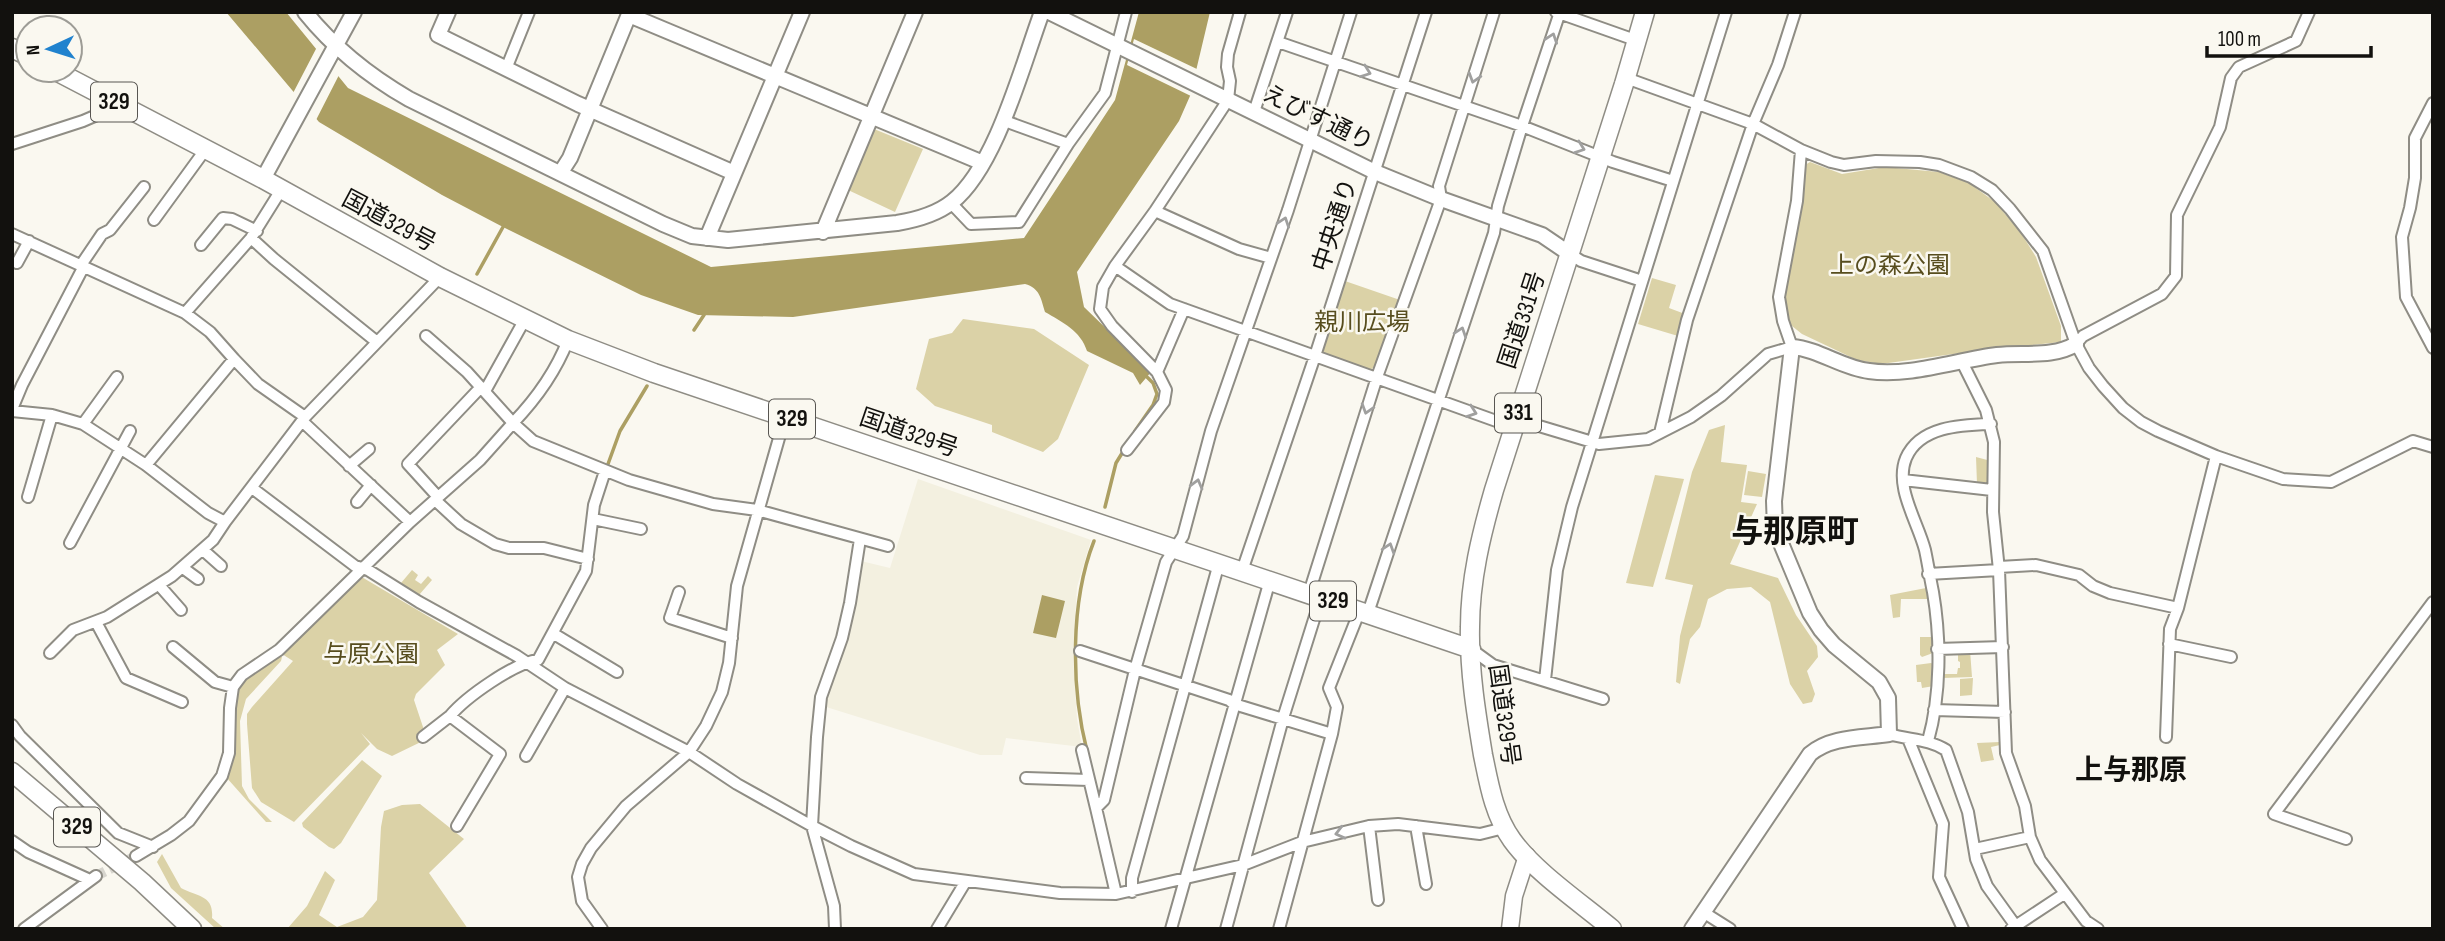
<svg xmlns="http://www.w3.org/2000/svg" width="2445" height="941" viewBox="0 0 2445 941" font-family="'Sofia Sans Condensed','Noto Sans JP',sans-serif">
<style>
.built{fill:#f3f0e0}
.green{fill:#dbd2a7}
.water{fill:#ac9f63}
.pier{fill:#faf8f0}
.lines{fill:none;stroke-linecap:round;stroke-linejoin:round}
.stream{stroke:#ac9f63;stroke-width:3.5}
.minor-tunnel{stroke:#d7d5ce;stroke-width:10;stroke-dasharray:10 5;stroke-linecap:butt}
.minor-casing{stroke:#8f8d85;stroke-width:14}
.tertiary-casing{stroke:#8f8d85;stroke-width:18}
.secondary-casing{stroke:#8f8d85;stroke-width:19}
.trunk-casing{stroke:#8f8d85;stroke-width:21}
.minor{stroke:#fff;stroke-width:10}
.tertiary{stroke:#fff;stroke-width:14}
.secondary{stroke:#fff;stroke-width:16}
.trunk{stroke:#fff;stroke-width:18}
.oneway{stroke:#a0a09f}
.labels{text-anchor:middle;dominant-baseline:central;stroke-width:5;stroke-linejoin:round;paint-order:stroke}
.shield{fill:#faf8f0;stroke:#585652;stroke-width:2}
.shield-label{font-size:23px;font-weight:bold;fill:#12110e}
.street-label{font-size:24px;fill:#12110e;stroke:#faf8f0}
.park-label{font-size:24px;fill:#574d1e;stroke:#faf8f0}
.quarter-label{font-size:28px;font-weight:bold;fill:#12110e;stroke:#faf8f0}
.district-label{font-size:32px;font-weight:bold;fill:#12110e;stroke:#faf8f0}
</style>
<rect width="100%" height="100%" fill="#faf8f0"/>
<!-- built -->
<path class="built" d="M918,479L1091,540L1077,587L1073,655L1077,719L1082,747L1006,738L1002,755H980L823,706L861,561L890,568Z"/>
<!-- green -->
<path class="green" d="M874,129L923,149L895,212L848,190Z
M1810,162L1842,174L1885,167L1939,172L1969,183L1995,202L2021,233L2036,257L2061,326V342L1975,351L1881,364L1857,360L1802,334L1787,322L1784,296L1803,198L1805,165Z
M1652,278L1676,285L1669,308L1685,314L1678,336L1638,324Z
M1345,281L1400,300L1377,365L1370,370L1322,353Z
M963,319L1034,329L1089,365L1058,439L1043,452L992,432V425L935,406L916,389L929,339L952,333Z
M1725,425L1721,462L1747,465L1741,502L1757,504L1730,564L1778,578L1796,615L1817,646L1818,657L1807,671L1815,694L1812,702L1803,704L1790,684L1770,602L1751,587L1727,589L1708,599L1700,627L1690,639L1680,684L1676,682L1680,636L1693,585L1665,579L1692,472L1709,430Z
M1976,457L1991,461L1990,485L1977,484Z
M1748,471L1766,474L1762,497L1744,495Z
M1655,475L1684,479L1653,587L1626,583Z
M412,570L418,575L415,580L421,584L428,576L432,580L419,595L401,583Z
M360,576L458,634L437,650L445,665L416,694L414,700L427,739L392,756L377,749L361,733L370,744L294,822L261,802L252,788L247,724V714L252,707L293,661L282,654Z
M1926,588L1929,599H1901L1900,617L1893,618L1890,595Z
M1920,637H1934L1933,653L1922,657L1920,655Z
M1958,650H1970L1972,677L1943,678V674H1957L1958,668H1960V662L1958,661Z
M278,655L282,657L281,661L246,699L240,721L242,786L249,799L272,822H266L226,777C229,753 228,700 243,681C253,670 266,663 278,655Z
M1931,663L1933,664L1934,686L1922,688L1921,682H1917L1916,665Z
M1973,678L1972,695L1960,696V679Z
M2000,742V745L1991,747L1994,760L1981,762L1977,743Z
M362,760L382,776L341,843L334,849L329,847L303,827L302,823Z
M420,804L464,839L429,873L468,929H287L307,906L325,871L335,880L319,915L337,927L363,917L377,900L381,827L384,811L402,805Z
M162,854L181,888C198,897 214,895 212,918L225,929H216L171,888L157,862Z"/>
<!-- water -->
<path class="water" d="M226,12H286L348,88L711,267L1024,238L1115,100L1139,12H1210L1190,96L1179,121L1077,272L1084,307L1151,372L1140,385L1133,373L1087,351C1081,331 1062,322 1045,312C1041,299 1040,288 1025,284L793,317L698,315L641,295L503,227L442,195L319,122Z
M1042,595L1065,601L1056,638L1033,633Z"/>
<!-- pier -->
<path class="pier" d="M1134,39L1199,70L1193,97L1127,65Z
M317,47L339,75L315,122L291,97Z"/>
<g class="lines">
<!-- stream -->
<path class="stream" d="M477,274L503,227
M694,330L704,315
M1135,431L1153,405L1157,394L1153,383L1147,377
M608,464L620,431L647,386
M1105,507L1116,463L1124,450
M1087,751C1071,688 1070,602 1094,541"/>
<!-- minor-tunnel -->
<path class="minor-tunnel" d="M96,876L136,856"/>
<!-- minor casing -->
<g class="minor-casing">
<path id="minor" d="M1556,12L1638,41
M1278,42L1522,126L1613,162L1673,181
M506,69L529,12
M1626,78L1753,124L1801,150L1831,162L1844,165L1876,161L1920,162L1939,165L1971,177L1992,190L2010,209L2043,251L2076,344L2089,368L2103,386L2123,408L2141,422L2158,431L2216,456L2283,479L2331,482L2413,441L2433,447
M2433,103L2415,138V178L2410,208L2402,237L2406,297L2433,348
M1254,112L1287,12
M1002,120L1068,144
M12,144L83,121L120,105
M951,203L971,224L1019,222L1068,144L1105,93L1126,12
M1155,211L1239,249L1271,258
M154,220L205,150
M12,234L185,313L210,332L234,359L146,465
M251,238L274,259L377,342
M201,245L223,218L232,219L257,231
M1570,254L1581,261L1642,281
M17,263L29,241
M81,265L102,234L110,230L144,187
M1115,266L1170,304L1499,422L1529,423L1599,444L1648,439L1691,417L1721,396L1768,354L1792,347L1783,321L1779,297L1797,201L1801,150
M185,313L251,238L281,190
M426,336L467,372L513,423C536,399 556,371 568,340
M2076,344L2083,336L2162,294L2176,276L2177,215L2220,127L2231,78L2239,67L2296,41L2309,12
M234,359L258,384L305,417
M1962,362L1986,410L1994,442L1993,512L1999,570L2006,753L2025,806L2030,837L2040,860L2086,921L2098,929
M1157,372L1184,309
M485,391L525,319
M12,409L22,385L84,266
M12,411L52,415L83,424L146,465L208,513L225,522L305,417L440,277
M302,421L410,522
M83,424L117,377
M1660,433L1687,320L1753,124L1778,65L1795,12
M1127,450L1164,402L1166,390L1157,372L1112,326L1100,309L1103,287L1115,266L1155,211L1228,100L1230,81L1227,67L1228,54L1240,12
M349,466L369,449
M1903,480L1992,490
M252,488L355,566L368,570L419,602L517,656L565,688L689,752L737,784L812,826L851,846L914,874L1060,893L1116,894L1243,865L1302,842L1369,826L1398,824L1480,834L1504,828
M28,497L52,415
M438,497L408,464L481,387
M435,500L461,524L495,544L509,548H544L588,559
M357,502L371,485
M593,519L641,529
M70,543L130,431
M203,550L221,566
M1999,567L2036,565L2079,575L2093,586L2110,593L2178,608L2216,456
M183,568L198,579
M1242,571L1315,356L1426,12
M1928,574L1999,570
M159,585L181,610
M679,592L670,618L732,638
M1309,593L1377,377L1441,199L1439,186L1494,12
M1368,613L1494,233L1498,206L1522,126L1560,12
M96,622L126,678L182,702
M554,634L617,672
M2169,644L2231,657
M173,647L215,682L233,687
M1471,649L1493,665L1603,699
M1937,649L2003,647
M1080,651L1229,700L1234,704L1332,734
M50,653L73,630L107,617L172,576L213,540L225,522
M1545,680L1557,570L1572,507L1726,12
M1934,710L2005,712
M12,725L20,736L118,833L153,847
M1889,734C1909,740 1929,739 1946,750L1968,812L1976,859L1987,886L2015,925
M423,737L450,716
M2166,737L2170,629L2178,608
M1909,741L1943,824L1939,877L1963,929
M1928,741C1941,695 1941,639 1933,592C1930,578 1928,564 1925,550C1918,522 1894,487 1906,458C1920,426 1961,425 1991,424
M1082,750L1096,808
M526,756L565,688
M1026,778L1089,780
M457,826L500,754L450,716C466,697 514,663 538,660L586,571L594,505L605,471
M1369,826L1378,900
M1416,826L1426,884
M2346,839L2274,814L2433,602
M12,841L28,852L90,880
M1975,849L2030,837
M136,856L171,835L189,821L222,776L229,753L230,708L233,687L242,675L279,650L410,522L480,460L513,423L533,441L629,480L713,504L757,510L888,546
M1132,892V878L1219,563
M1116,894L1096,808L1104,800L1135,670L1166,562L1183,536L1211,431L1288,210L1351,12
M1703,912L1730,929
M24,929L96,876
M602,929L582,901L578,877L582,864L591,848L626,806L689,752L706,726L722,692L729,663L737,586L785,417
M835,929L834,906L812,826L817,737L821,697L842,638L850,603L860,539
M937,929L966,881
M1171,929L1270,580
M1226,929L1284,715L1321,597
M1279,929L1332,734L1337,707L1329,688L1360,610
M2011,929L2064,894"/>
</g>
<!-- tertiary casing -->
<g class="tertiary-casing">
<path id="tertiary" d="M305,12C334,48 369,76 409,99L663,224L692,236L728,240L897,223C915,220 937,214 952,202C996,167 1022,66 1042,12
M448,12L438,35L578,104L734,173
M1049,12L1375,172L1441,199L1542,235L1570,254
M629,15L983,163
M561,172L570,158L630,12
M263,179L354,12
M823,232L915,12
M707,238L802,12
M1692,929L1810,754C1831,736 1863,738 1889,734L1888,698L1879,682L1834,645L1821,630L1810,613L1775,529L1774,501L1792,347C1819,349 1842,368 1869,371C1909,377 1957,360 1997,355C2023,352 2053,358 2076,344"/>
</g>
<!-- secondary casing -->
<g class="secondary-casing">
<path id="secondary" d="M1510,929L1514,896L1527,856"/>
</g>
<!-- trunk casing -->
<g class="trunk-casing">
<path id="trunk" d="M12,48L28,56
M54,70L263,179L440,277L568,340L654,373L1471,649
M12,772L142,882L192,929
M1612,929C1581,903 1535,872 1512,840C1494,815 1489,784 1483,755C1476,713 1469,669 1470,627C1470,580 1481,535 1494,490L1624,84L1645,12"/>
</g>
<!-- minor -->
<use href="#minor" class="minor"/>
<!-- tertiary -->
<use href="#tertiary" class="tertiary"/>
<!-- secondary -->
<use href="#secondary" class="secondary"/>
<!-- trunk -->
<use href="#trunk" class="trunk"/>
</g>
<!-- one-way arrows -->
<defs><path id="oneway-chevron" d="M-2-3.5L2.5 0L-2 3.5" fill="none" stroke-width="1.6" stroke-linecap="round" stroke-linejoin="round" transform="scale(1.75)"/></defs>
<g class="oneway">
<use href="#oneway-chevron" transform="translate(1552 38) rotate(-71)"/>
<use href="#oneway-chevron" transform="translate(1366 72) rotate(20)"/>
<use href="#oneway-chevron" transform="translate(1474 78) rotate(107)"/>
<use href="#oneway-chevron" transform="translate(1580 148) rotate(20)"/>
<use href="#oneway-chevron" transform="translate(1284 222) rotate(-71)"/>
<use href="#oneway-chevron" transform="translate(1461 332) rotate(-71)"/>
<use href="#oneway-chevron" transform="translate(1367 409) rotate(107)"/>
<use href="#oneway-chevron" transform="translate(1472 412) rotate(19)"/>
<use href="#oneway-chevron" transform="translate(1197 484) rotate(-75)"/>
<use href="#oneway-chevron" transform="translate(1389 548) rotate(-72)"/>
<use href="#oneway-chevron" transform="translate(1340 833) rotate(166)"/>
</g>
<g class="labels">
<!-- shield labels -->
<g class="shield">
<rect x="91" y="82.5" width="46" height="39" rx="5"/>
<rect x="1495" y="393.5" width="46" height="39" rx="5"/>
<rect x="769" y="399.5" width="46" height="39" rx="5"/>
<rect x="1310" y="581.5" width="46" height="39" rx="5"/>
<rect x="54" y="807.5" width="46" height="39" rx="5"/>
</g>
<g class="shield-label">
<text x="114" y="102">329</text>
<text x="1518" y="413">331</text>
<text x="792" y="419">329</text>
<text x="1333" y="601">329</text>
<text x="77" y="827">329</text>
</g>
<!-- street labels -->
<g class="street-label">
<text transform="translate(1318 118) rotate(26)">えびす通り</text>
<text transform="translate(389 221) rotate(28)">国道329号</text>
<text transform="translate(1335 225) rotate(-72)">中央通り</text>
<text transform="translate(1522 320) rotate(-72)">国道331号</text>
<text transform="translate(909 433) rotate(19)">国道329号</text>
<text transform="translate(1504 715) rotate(82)">国道329号</text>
</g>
<!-- park labels -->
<g class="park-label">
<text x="1890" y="265">上の森公園</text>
<text x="1362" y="322">親川広場</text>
<text x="371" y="654">与原公園</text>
</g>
<!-- quarter labels -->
<g class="quarter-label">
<text x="2131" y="770">上与那原</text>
</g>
<!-- district labels -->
<g class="district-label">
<text x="1795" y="532">与那原町</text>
</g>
</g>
<!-- border -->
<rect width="2445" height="941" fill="none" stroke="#12110e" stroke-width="28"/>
<!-- north arrow -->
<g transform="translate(49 49) rotate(266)"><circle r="33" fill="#faf8f0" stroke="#9d9c96" stroke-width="2"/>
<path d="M0-5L12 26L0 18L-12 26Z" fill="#2082ce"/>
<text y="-10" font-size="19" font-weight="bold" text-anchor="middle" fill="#12110e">N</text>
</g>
<!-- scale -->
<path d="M2207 46v10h164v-10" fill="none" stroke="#12110e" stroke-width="3.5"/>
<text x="2218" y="46" font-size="21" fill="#12110e" stroke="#faf8f0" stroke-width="5" paint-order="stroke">100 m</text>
</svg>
